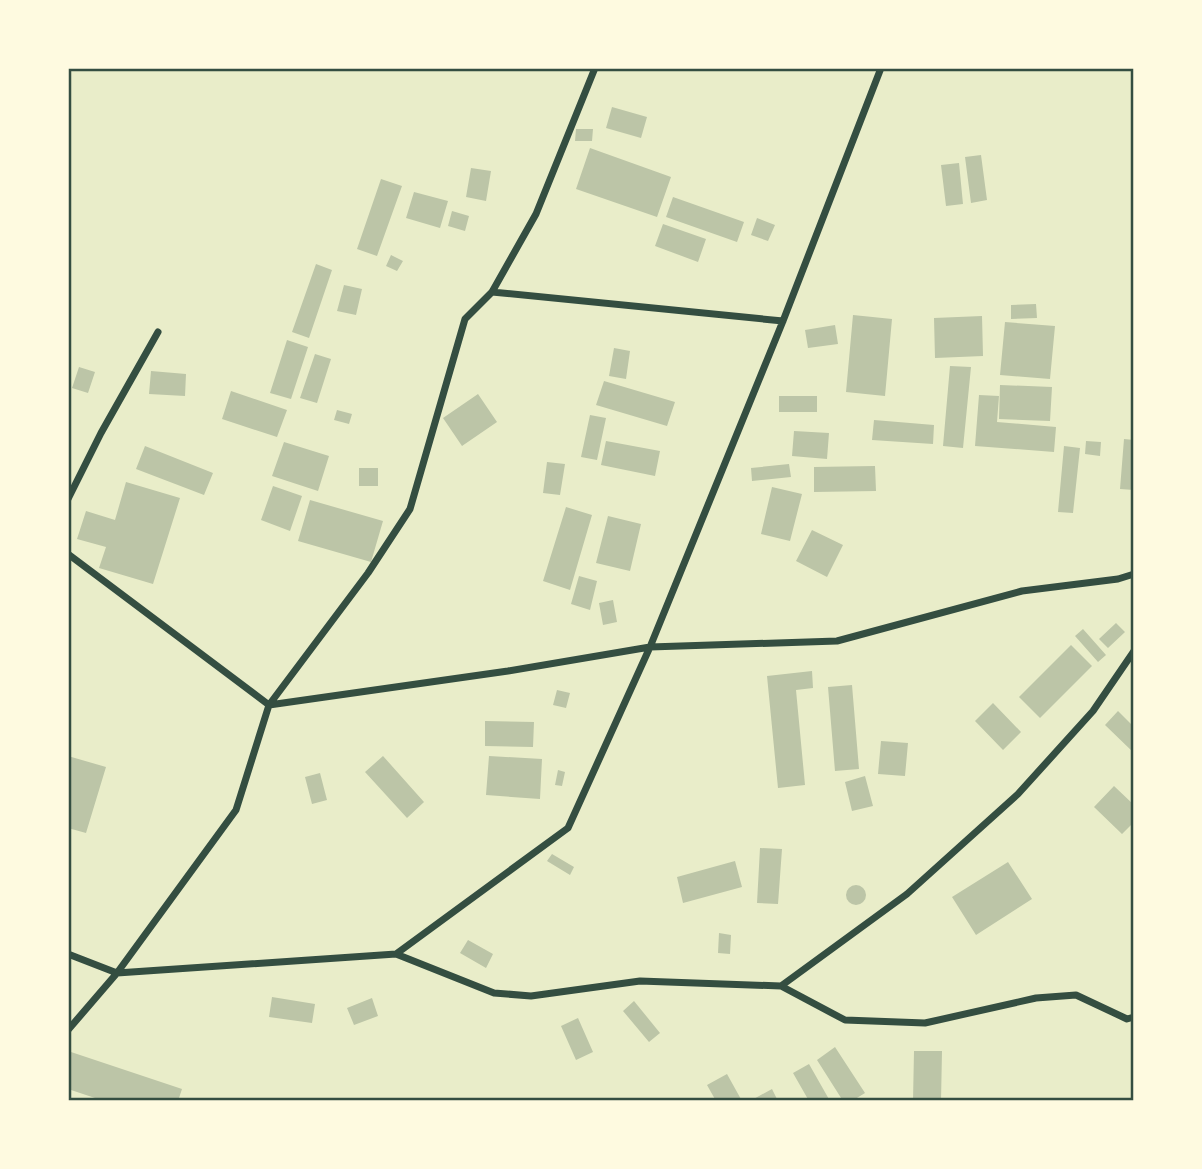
<svg xmlns="http://www.w3.org/2000/svg" width="1202" height="1169" viewBox="0 0 1202 1169" font-family="'Source Sans 3',sans-serif">
<style>
.building{fill:#bcc5a7}
.lines{fill:none;stroke-linecap:round;stroke-linejoin:round}
.minor{stroke:#344e41;stroke-width:7}
.neatline{fill:none;stroke:#344e41;stroke-width:2.5}
</style>
<rect width="100%" height="100%" fill="#e9edc9"/>
<!-- building -->
<path class="building" d="M612,107L647,117L641,138L606,128Z
M576,129H593L592,141H575Z
M590,148L671,177L657,217L576,189Z
M981,155L987,200L971,203L965,157Z
M959,163L963,204L946,206L941,165Z
M471,168L491,171L486,201L466,197Z
M381,179L402,186L377,256L357,249Z
M414,192L448,201L440,228L406,218Z
M673,197L744,222L737,242L666,217Z
M452,211L469,216L465,231L448,226Z
M757,218L775,225L768,241L751,235Z
M663,224L706,239L698,262L655,246Z
M391,255L403,261L397,271L386,266Z
M316,264L332,270L309,338L292,332Z
M344,285L362,289L356,315L337,311Z
M1036,304L1037,318L1011,319V305Z
M853,315L892,319L885,396L846,392Z
M982,316L983,356L935,358L934,318Z
M1005,322L1055,326L1050,379L1000,375Z
M835,325L838,344L808,348L805,330Z
M287,340L308,347L291,399L270,393Z
M614,348L630,351L626,379L609,376Z
M315,354L331,359L317,403L300,398Z
M950,366L971,367L963,448L943,446Z
M79,367L95,372L88,393L72,388Z
M151,371L186,374L185,396L149,394Z
M604,381L675,402L667,426L596,405Z
M1000,385L1052,387L1050,421L999,419Z
M231,391L287,410L277,437L222,419Z
M478,394L497,422L462,446L443,418Z
M979,395L999,396L997,422L1056,427L1054,452L975,446Z
M779,396H817V412H779Z
M337,410L352,414L349,424L334,420Z
M590,415L606,418L597,460L581,457Z
M874,420L934,425L933,444L872,440Z
M794,431L829,433L827,459L792,456Z
M1124,439L1134,440V490L1120,489Z
M606,441L660,451L655,476L601,465Z
M1086,441L1101,442L1100,456L1085,454Z
M284,442L329,456L318,491L272,476Z
M145,446L213,473L204,495L136,469Z
M1064,446L1080,448L1073,513L1058,512Z
M547,462L565,464L560,495L543,493Z
M789,464L791,477L752,481L751,468Z
M875,466L876,491L814,492V467Z
M359,468H378V486H359Z
M126,482L180,498L153,584L99,568L106,547L77,539L86,511L115,520Z
M273,486L302,496L290,531L261,520Z
M772,487L802,494L790,541L761,534Z
M310,500L383,521L371,562L298,541Z
M566,507L592,515L570,590L543,581Z
M608,516L641,524L630,571L596,563Z
M812,530L843,545L827,577L796,561Z
M579,576L597,581L590,610L571,604Z
M613,600L617,622L603,625L599,603Z
M1116,623L1125,632L1108,648L1099,639Z
M1083,629L1106,655L1098,662L1075,636Z
M1071,645L1092,666L1040,718L1019,697Z
M812,671L813,688L796,690L805,785L778,788L767,676Z
M852,685L859,769L835,771L828,687Z
M557,690L570,693L566,708L553,705Z
M993,703L1021,732L1003,750L975,721Z
M1118,711L1134,727V753L1105,725Z
M485,721L534,722L533,747L485,746Z
M881,741L908,743L905,776L878,774Z
M68,756L106,767L86,833L68,828Z
M383,756L424,802L407,818L365,772Z
M489,756L542,759L540,799L486,795Z
M558,770L565,772L562,786L555,785Z
M320,773L327,800L312,804L305,777Z
M865,776L873,806L852,811L845,782Z
M1114,786L1134,805V822L1122,834L1094,807Z
M760,848L782,849L778,904L757,903Z
M552,854L574,867L570,875L547,861Z
M735,861L742,887L683,903L677,877Z
M1008,862L1032,899L976,935L952,897Z
M846 895a10 10 0 1 1 20 0a10 10 0 1 1-20 0Z
M719,933L731,935L730,954L718,953Z
M468,940L493,954L486,968L460,953Z
M272,997L315,1004L312,1023L269,1017Z
M372,998L378,1016L354,1025L347,1008Z
M634,1001L660,1033L649,1042L623,1011Z
M578,1018L593,1052L576,1060L561,1026Z
M835,1047L865,1093L852,1101H843L817,1060Z
M68,1051L182,1089L178,1101H104L68,1089Z
M914,1051H942L941,1101H913Z
M809,1064L830,1101H809L793,1073Z
M727,1074L742,1101H716L707,1085Z
M772,1089L778,1101H750Z"/>
<g class="lines">
<!-- minor -->
<path class="minor" d="M492,292L783,321
M68,499L101,433L158,332
M68,554L269,705L508,671L650,647L837,641L1022,591L1118,579L1134,574
M68,954L117,973L396,954L568,828L650,647L783,321L881,68
M396,954L494,993L531,996L640,981L781,986L907,894L1018,794L1093,711L1134,651
M781,986L845,1020L925,1023L1036,998L1076,995L1127,1019L1134,1017
M68,1030L117,973L236,810L269,705L368,573L410,509L465,319L492,292L536,214L595,68"/>
</g>
<!-- border -->
<rect width="1202" height="1169" fill="none" stroke="#fefae0" stroke-width="140"/>
<rect x="70" y="70" width="1062" height="1029" class="neatline"/>
</svg>
